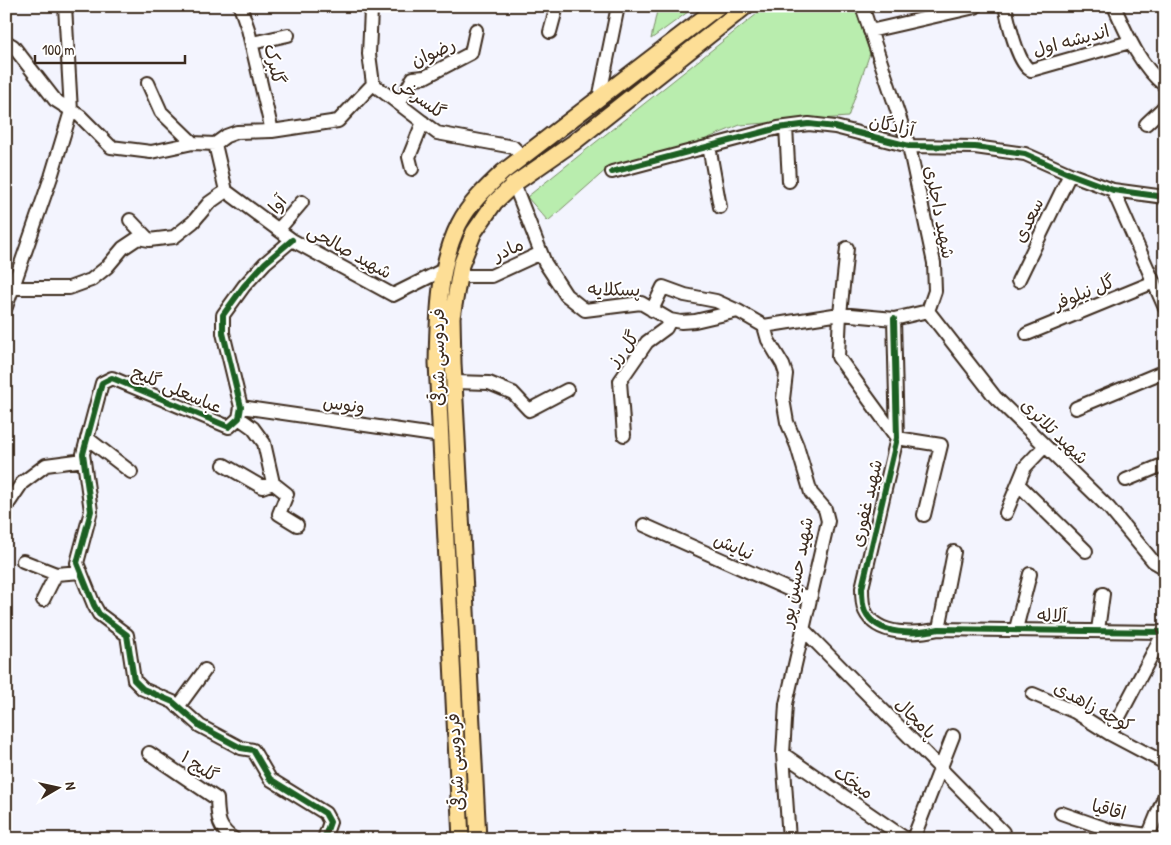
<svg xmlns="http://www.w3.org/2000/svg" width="1171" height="845" viewBox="0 0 1171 845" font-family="'Patrick Hand','Playpen Sans Arabic',sans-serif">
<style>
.green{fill:#b9edae;stroke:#7a8c66}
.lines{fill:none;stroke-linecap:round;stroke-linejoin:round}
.minor-casing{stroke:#3b2a1e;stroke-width:16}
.major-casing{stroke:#3b2a1e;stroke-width:19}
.minor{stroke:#fff;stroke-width:12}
.major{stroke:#fdde96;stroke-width:15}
.cycleway-casing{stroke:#fff;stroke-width:9}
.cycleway{stroke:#1b5e20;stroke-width:6}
.labels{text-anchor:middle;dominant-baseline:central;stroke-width:4;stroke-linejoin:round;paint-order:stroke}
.street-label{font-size:18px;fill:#3b2a1e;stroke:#fff}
</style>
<rect width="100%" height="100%" fill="#f3f4fe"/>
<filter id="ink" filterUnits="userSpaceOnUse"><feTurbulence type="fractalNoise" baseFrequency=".02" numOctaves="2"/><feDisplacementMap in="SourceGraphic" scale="10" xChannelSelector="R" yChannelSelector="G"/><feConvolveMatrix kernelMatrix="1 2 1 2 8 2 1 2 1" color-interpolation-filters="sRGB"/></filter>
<g filter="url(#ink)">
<!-- green -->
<path class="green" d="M658,6H696L651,39Z
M767,6H854L870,53L848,117L740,125L696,143L608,168L548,221L527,197Z"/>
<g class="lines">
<!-- minor casing -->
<g class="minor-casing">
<path id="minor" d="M240,6L248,29L272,131
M375,6L371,10L369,54L373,84L437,133L513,147L523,157
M862,6L909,146L934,263L935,291L928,311
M1005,6C1008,20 1018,66 1031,70L1130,42
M1114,6C1127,35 1140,66 1165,86
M870,31L975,7
M550,32L557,6
M6,42L13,46L55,100L80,116L111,147L151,152L193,143L215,144L226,136L237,132L272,131L338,121L373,84
M252,43L288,35
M148,83L161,112L193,143
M599,99L618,6
M399,104L413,78L425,77L471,53L476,30
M1146,124L1165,106
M786,127L789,181
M215,144L226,191L292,240L393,295L445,269
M709,146L720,207
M412,169L409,157L423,122
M612,172L778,128L809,124L835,127L909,146L975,147L1025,154L1070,174L1113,190L1165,197
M514,184L545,263L566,295L585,310L641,303L670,320L681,322L695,321L738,311L764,326L840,314L894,319L928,311
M1113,190L1165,308
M130,220L149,240
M279,229L302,202
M292,240L265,263L244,286L223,315V333L241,407L239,418L229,427L112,378L102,383L83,454L91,511L77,563L94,605L99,614L127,635L134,680L143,689L173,702L200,726L241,748L253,750L270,779L325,813L330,822L324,839
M847,248L840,314L838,357L897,438L941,445L924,515
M459,276H491L541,253
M1018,281L1070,174
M13,288H69L91,280L107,267L123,248L138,238L149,240L174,237L193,222L209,203L226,191
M6,307L51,177L71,111L65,6
M652,310L663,287L685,295L716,301L738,311
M928,311L995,397L1109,508L1153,561L1165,568
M894,319L897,438L862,588C862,595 862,605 865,611C877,637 917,634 939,629L1165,632
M764,326L768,340L783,365L786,374L783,399L787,422L797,446L811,493L825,509L828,521L786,704L783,754L789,839
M1027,334L1154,282
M454,382L489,383L513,393L529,410L567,390
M241,407L441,436
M1076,408L1165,371
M239,418L253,428L264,443L273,483L287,494L279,514L297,525
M624,435L620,381L647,342L666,328L670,320
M87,438L131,472
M224,465L262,487L273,483
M1126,480L1165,464
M1018,484L1086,551
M6,507L22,483L46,465L84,460
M1006,513L1025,467L1045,446
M644,525L810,599
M23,561L56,574L81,572
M43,600L56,574
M803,629L1003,832
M939,629L954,552
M1016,629L1030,574
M1098,630L1103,594
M1033,694L1075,712L1110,734L1165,763
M178,707L205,670
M1110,734L1164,632
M149,753L217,799C218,817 217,828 234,839
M783,754L906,839
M1061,813L1110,830L1148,835L1158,839
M913,839L953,736
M1147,839L1165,795"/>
</g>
<!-- major casing -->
<g class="major-casing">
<path id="major" d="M461,839L437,363C438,317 438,266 459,224C469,204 487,187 503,172L719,6
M478,839L453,363L452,317L461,265L474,232L495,202L514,184L573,143L746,6"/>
</g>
<!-- minor -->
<use href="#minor" class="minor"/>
<!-- major -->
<use href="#major" class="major"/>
<!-- cycleway casing -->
<g class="cycleway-casing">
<path id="cycleway" d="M612,172L778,128L809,124L835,127L909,146L975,147L1025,154L1070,174L1113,190L1165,197
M292,240L265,263L244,286L223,315V333L241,407L239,418L229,427L112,378L102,383L83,454L91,511L77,563L94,605L99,614L127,635L134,680L143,689L173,702L200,726L241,748L253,750L270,779L325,813L330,822L324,839
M894,319L897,438L862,588C862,595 862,605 865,611C877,637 917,634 939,629L1165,632"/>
</g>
<!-- cycleway -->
<use href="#cycleway" class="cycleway"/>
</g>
</g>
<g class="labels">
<!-- street labels -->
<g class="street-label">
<text transform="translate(1071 40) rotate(-15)">اندیشه اول</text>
<text transform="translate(433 52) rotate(-24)">رضوان</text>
<text transform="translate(275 64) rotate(77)">گلبرک</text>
<text transform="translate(420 97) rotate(36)">گلسرخی</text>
<text transform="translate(892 125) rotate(12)">آزادگان</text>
<text transform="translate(277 204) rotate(-50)">آوا</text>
<text transform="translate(940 212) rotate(79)">شهید داجلری</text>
<text transform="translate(1028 220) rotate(-64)">سعدی</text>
<text transform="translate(508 249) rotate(-24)">مادر</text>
<text transform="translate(350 251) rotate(29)">شهید صالحی</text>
<text transform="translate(614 289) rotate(1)">پسکلایه</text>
<text transform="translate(1084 292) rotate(-22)">گل نیلوفر</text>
<text transform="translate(623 348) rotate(-52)">گل رز</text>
<text transform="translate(437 357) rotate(-90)">فردوسی شرقی</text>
<text transform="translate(177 389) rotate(23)">عباسعلی گلیج</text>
<text transform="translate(344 404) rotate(8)">ونوس</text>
<text transform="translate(1055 431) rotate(44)">شهید تلاتری</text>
<text transform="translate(866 503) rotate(-77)">شهید غفوری</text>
<text transform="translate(734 546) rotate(24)">نیایش</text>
<text transform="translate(796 572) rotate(-79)">شهید حسین پور</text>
<text transform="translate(1052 615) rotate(1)">آلاله</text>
<text transform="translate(1094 706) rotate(28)">کوچه زاهدی</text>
<text transform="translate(916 718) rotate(45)">پامچال</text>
<text transform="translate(455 762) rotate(-93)">فردوسی شرقی</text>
<text transform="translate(200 766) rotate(34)">گلیج ۱</text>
<text transform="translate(854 782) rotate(35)">میخک</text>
<text transform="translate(1109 809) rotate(15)">اقاقیا</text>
</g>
</g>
<!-- margin -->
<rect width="1171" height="845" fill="none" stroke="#fff" stroke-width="25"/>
<rect x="12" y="12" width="1146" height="820" fill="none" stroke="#3b2a1e" stroke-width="2" filter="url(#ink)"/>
<!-- north arrow -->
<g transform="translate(58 788) rotate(81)" stroke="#ffffff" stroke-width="4" paint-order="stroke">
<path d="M0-4L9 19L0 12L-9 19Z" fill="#3b2a1e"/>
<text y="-8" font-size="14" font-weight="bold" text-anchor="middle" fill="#3b2a1e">N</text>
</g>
<!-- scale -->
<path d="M35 55v8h150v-8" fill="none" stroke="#3b2a1e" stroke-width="2.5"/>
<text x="42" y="55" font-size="15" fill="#3b2a1e" stroke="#ffffff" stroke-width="4" paint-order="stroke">100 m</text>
</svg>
